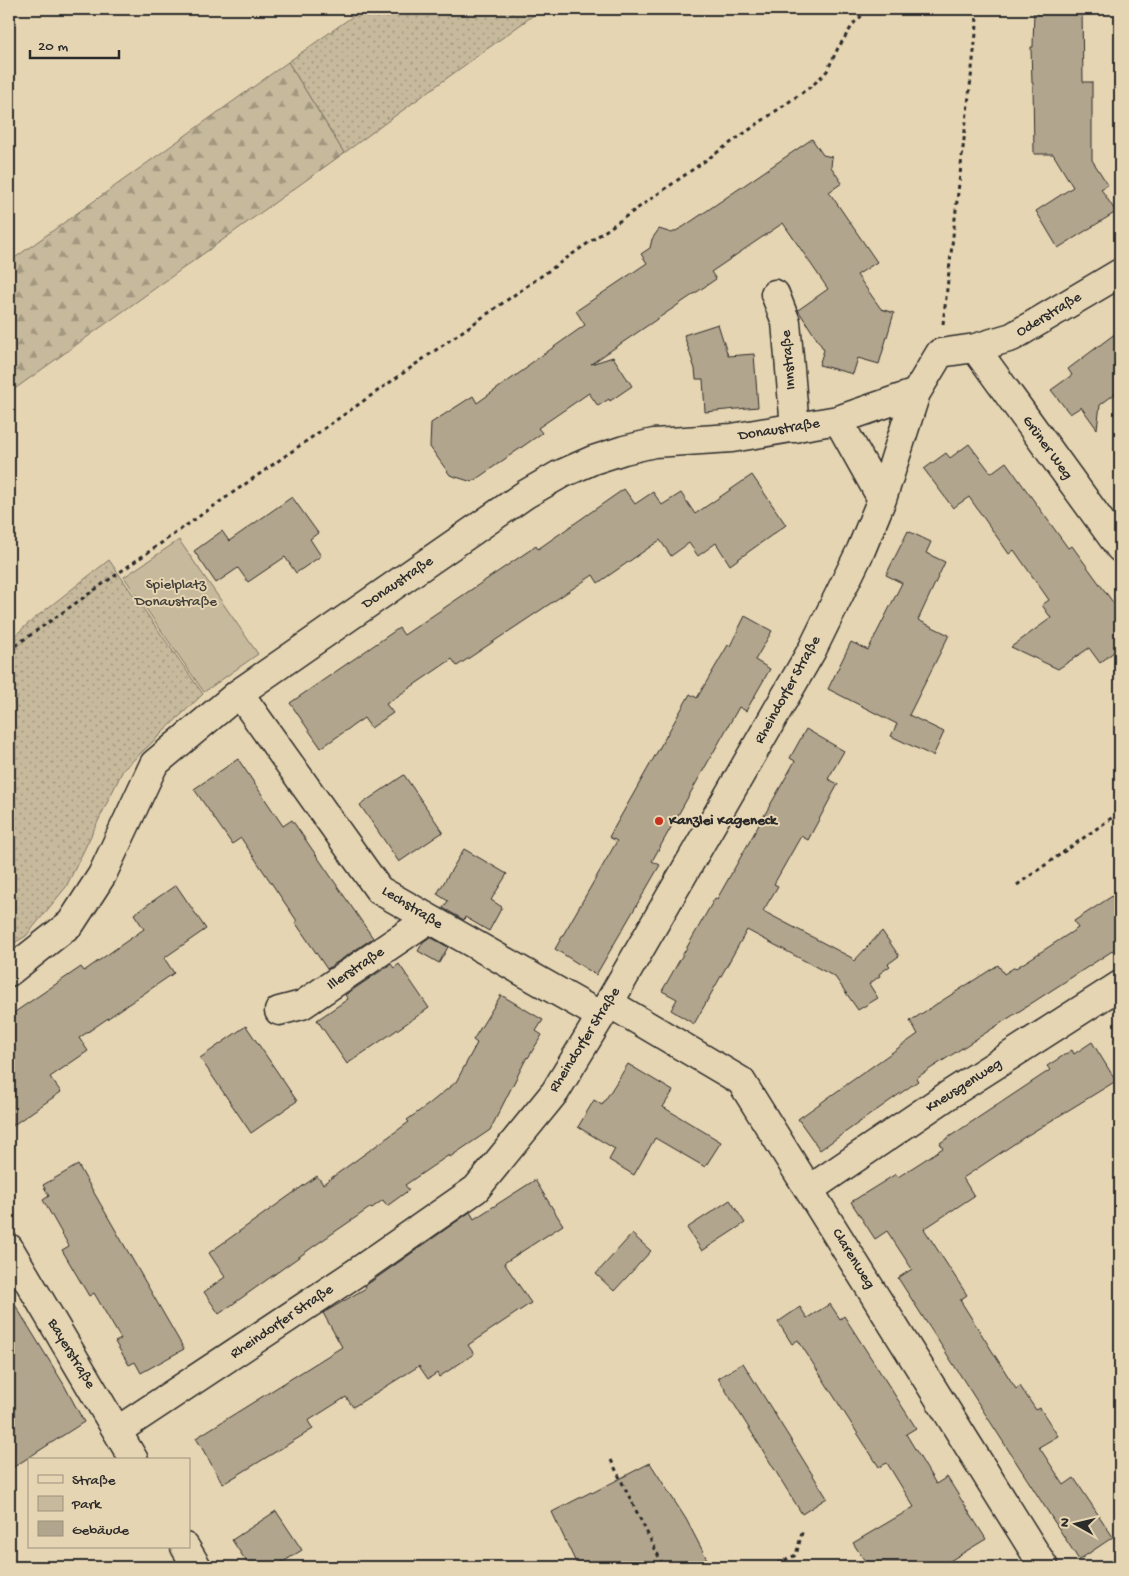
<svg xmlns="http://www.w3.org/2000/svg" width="1129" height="1576" viewBox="0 0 1129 1576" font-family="'Gochi Hand',sans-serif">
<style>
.grass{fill:url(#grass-dots);stroke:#797264}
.forest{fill:url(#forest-firs);stroke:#797264}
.park{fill:#c7b99c;stroke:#797264}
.building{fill:#b2a58d;stroke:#2b2b2b}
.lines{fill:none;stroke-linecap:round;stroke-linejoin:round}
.minor-casing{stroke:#2b2b2b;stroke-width:31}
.path{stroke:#2b2b2b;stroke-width:3;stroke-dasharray:4 4;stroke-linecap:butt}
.minor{stroke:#e6d5b2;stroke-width:28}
.poi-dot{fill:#c8321e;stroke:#e6d5b2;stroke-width:2}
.labels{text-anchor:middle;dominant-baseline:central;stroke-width:4;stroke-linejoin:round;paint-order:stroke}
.street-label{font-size:15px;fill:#2b2b2b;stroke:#e6d5b2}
.park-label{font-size:15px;fill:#42403c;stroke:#e6d5b2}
.poi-label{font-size:15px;font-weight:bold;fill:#2b2b2b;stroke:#e6d5b2;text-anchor:start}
</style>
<defs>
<pattern id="grass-dots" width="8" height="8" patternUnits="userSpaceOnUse" patternTransform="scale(1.25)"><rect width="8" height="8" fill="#c7b99c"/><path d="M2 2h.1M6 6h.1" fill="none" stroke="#a2977f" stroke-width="1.8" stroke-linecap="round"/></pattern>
<pattern id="forest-firs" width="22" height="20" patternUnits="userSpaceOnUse" patternTransform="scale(1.25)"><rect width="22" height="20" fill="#c7b99c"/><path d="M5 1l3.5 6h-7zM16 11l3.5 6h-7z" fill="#a2977f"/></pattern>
</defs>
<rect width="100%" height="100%" fill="#e6d5b2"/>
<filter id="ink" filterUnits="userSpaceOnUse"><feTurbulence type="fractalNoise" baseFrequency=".02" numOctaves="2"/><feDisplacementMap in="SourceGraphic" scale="10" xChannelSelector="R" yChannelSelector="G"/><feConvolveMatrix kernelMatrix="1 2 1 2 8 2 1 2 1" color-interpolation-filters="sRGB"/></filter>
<g filter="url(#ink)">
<!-- grass -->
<path class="grass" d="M363,9H542L344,153L288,62Z
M109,560L203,694L123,770L66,887L26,936L9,946V641L30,622Z"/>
<!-- forest -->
<path class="forest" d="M288,62L344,153L9,393V262Z"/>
<!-- park -->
<path class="park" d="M179,540L258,654L204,692L124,577Z"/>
<!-- building -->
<path class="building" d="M1034,9H1082L1083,82H1092V160L1108,185L1101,189L1116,212L1058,248L1036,211L1073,187L1053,154H1034L1033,83H1032L1031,47H1033Z
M812,139L823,155L832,157L831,167L842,183L829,192L877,262L857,275L881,309L894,313L879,364L858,358L853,374L819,365L824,350L798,310L828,289L783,223L711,272L716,279L591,364L613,357L632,386L610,401L609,399L598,406L589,393L538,428L542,433L472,482L450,475L430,447L431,423L473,396L477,403L528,367L527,366L585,325L576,311L647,263L641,254L650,248L652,239L659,229L672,233L683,227Z
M718,324L728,356L754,354L758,407L705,412L703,379H696L695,369L684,335Z
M1120,330V390L1100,405L1097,429L1081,407L1070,414L1051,390L1072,375L1068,369Z
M969,444L991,473L1006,462L1068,548L1072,546L1120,612V647L1100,663L1089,648L1058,669L1011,647L1051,618L1042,605L1049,600L1014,550L1009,554L969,497L953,508L924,469L946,453L950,458Z
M752,475L786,525L730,565L716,543L698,556L689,543L671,556L660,540L598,583L593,575L457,666L452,659L386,704L393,713L371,728L364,718L321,748L290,703L399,628L404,635L536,546L538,549L624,489L635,504L653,492L662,505L681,493L695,514Z
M292,497L318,533L310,539L321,556L296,573L285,557L248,582L238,568L216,583L194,551L222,531L229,541Z
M908,531L931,542L926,553L945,562L918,620L949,635L909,715L944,732L933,756L891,736L897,724L828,689L851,642L868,650L902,583L886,575Z
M745,616L772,631L755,660L770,669L746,711L739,707L652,861L660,865L596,975L555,949L617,841L609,837L690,694L697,698L728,645L730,646Z
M806,729L844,751L828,779L838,784L808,840L801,836L774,884L778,886L763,911L852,958L854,961L882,931L899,956L888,964L890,966L879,974L880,976L869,984L878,998L858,1010L835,977L747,930L694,1024L671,1010L677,999L662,991L715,898L717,899L795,761L790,758Z
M238,759L283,826L292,820L373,938L327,969L295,922L297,921L241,838L232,844L194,789Z
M404,775L443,832L399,862L360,805Z
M464,849L507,874L491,900L502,907L489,931L465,917L464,920L443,908L448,901L437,894Z
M176,885L206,929L164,958L174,973L79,1038L88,1051L50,1077L61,1092L9,1128V1016L81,967L84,971L144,929L134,914Z
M1120,891V946L916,1078L918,1081L820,1150L798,1119L918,1034L910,1021L998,965L1004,974L1015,967L1016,968L1078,928L1074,921Z
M430,937L448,947L439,963L418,951L423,942Z
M391,964L394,968L399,964L429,1008L347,1064L317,1020L348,999L345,995Z
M501,995L543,1020L536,1031L542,1035L528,1058L527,1057L490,1130L450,1157L449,1155L405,1185L409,1190L387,1206L383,1200L372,1208L371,1207L317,1244L219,1314L204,1292L225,1277L209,1253L317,1176L323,1184L409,1122L407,1120L429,1104L456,1082L477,1043L473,1040Z
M246,1026L297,1101L251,1133L200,1058Z
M1092,1042L1116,1081L1023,1138L963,1178L974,1196L924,1229L967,1295L960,1300L1016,1389L1020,1386L1036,1410L1040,1408L1058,1436L1039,1447L1064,1485L1074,1478L1113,1537L1079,1560L898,1278L912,1269L887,1231L875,1239L851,1202L896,1174L898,1177L943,1148L940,1143L1050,1070L1047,1066L1072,1050L1074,1054Z
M628,1064L673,1091L663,1107L721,1142L705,1167L655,1138L634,1175L609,1160L615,1149L578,1127L594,1100L602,1105Z
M78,1165L184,1349L141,1373L135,1362L129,1365L115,1342L121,1339L94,1293L89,1296L62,1250L69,1246L43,1200L49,1196L43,1185Z
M535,1180L563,1225L504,1263L531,1303L468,1345L474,1354L439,1377L437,1373L428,1379L419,1366L353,1407L346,1397L308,1421L313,1429L223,1484L196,1438L342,1347L323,1313L366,1288L365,1286L470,1212L474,1219Z
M730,1200L745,1223L702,1251L687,1228Z
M632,1234L651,1251L614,1291L596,1274Z
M9,1295L63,1383L84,1422L9,1470Z
M830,1304L840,1319L844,1316L916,1428L906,1434L936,1484L947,1477L986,1539L940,1567H869L853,1543L914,1507L887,1463L879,1467L798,1340L792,1344L778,1322L800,1307L807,1318Z
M743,1363L827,1498L802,1514L718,1378Z
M650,1463L686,1519L711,1567H578L552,1512L591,1492L592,1493Z
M276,1511L302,1550L275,1567H250L232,1540Z"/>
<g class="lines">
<!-- minor casing -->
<g class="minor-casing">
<path id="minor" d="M775,294L786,322L795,428
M975,348L1120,548
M838,420L882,499
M239,693L379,890L601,1016
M9,972L71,923L102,875L154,764L239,693L526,494L559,475L593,460L624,450L654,443L732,438L838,420L916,393
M609,1003L741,1081L1044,1567
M279,1011L302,1005L429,919
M810,1189L950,1094L1120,985
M9,1248L134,1460
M117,1431L357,1272L476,1189L555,1092L609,1003L812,650L861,550L882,499L916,393L940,353L975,348L1012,337L1120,273
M185,1547L197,1567"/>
</g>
<!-- path -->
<path class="path" d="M943,324L977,25L976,9
M9,650L813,85L827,71L838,48L854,23L869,9
M1017,885L1120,812
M611,1460L664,1567
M770,1567L796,1555L803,1529"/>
<!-- minor -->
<use href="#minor" class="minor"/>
</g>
</g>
<!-- markers -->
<circle class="poi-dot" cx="659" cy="821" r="5"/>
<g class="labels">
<!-- street labels -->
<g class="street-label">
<text transform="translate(1049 315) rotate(-31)">Oderstraße</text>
<text transform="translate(789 360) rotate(-95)">Innstraße</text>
<text transform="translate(779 430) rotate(-9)">Donaustraße</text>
<text transform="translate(1047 448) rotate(54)">Grüner Weg</text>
<text transform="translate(398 583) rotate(-34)">Donaustraße</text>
<text transform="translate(788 690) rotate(-61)">Rheindorfer Straße</text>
<text transform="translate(412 908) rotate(32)">Lechstraße</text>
<text transform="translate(356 969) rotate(-34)">Illerstraße</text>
<text transform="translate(585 1040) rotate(-58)">Rheindorfer Straße</text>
<text transform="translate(964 1086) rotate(-33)">Kneusgenweg</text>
<text transform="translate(853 1259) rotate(58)">Clarenweg</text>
<text transform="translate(282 1322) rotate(-34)">Rheindorfer Straße</text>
<text transform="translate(71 1354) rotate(59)">Bayerstraße</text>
</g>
<!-- park labels -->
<g class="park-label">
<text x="176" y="585">Spielplatz<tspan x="176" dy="17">Donaustraße</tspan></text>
</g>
<!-- poi labels -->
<g class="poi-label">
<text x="669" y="821">Kanzlei Kageneck</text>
</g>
</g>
<!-- margin -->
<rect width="1129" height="1576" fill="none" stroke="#e6d5b2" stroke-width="30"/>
<rect x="15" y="15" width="1099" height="1546" fill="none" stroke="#2b2b2b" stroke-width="2" filter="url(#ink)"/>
<!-- legend -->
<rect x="28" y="1458" width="162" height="90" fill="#e6d5b2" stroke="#9b917c"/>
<rect x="38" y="1475" width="25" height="8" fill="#e6d5b2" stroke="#9b917c"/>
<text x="72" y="1484" font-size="15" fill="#2b2b2b">Straße</text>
<rect x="38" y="1496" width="25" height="15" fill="#c7b99c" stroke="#9b917c"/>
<text x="72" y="1508" font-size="15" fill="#2b2b2b">Park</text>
<rect x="38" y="1521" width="25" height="15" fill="#b2a58d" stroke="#9b917c"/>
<text x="72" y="1534" font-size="15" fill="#2b2b2b">Gebäude</text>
<!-- north arrow -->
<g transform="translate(1076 1524) rotate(278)" stroke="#e6d5b2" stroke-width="4" paint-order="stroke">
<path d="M0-4L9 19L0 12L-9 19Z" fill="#2b2b2b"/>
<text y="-8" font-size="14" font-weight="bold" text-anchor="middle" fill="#2b2b2b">N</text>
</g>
<!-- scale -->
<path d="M30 50v8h89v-8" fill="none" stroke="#2b2b2b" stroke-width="2.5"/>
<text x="38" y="50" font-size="15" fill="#2b2b2b" stroke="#e6d5b2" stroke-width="4" paint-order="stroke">20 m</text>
</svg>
